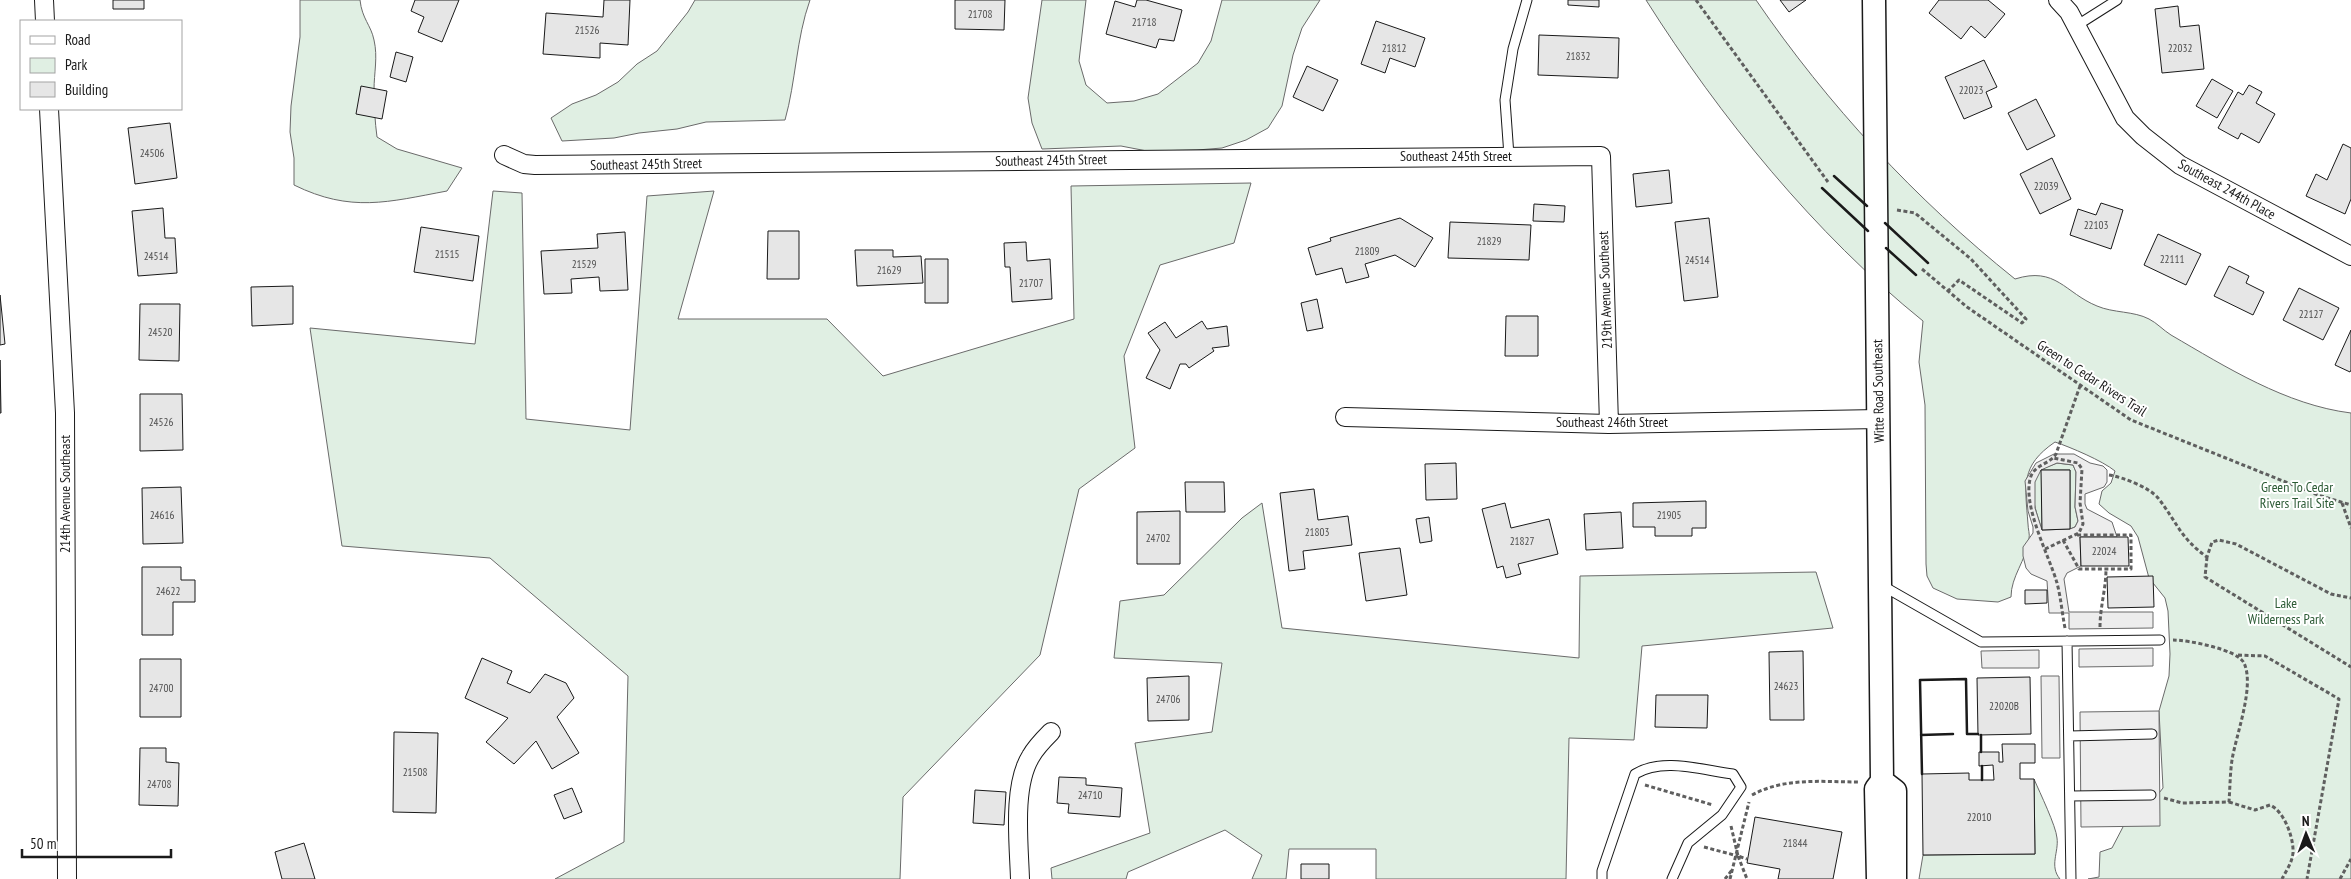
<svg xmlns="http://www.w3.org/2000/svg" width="2351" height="879" viewBox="0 0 2351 879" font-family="'PT Sans Narrow',sans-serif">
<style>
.green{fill:#e0efe3;stroke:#6a6a6a}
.parking{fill:#ededed;stroke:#6a6a6a;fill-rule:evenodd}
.building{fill:#e6e6e6;stroke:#1a1a1a}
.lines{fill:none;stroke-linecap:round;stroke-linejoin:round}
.service-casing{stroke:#1a1a1a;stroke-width:11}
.minor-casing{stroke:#1a1a1a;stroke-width:20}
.tertiary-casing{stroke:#1a1a1a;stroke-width:25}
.path{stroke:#5f5f5f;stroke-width:3;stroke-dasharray:4 2.5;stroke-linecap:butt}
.service{stroke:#fff;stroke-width:9}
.minor{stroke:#fff;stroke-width:18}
.tertiary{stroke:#fff;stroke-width:22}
.wall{stroke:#1a1a1a;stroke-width:2.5}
.labels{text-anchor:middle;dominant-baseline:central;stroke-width:4;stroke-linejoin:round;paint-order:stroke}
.number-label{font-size:11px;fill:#4d4d4d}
.street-label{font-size:14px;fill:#1a1a1a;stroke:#fff}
.park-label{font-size:14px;fill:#2b5a34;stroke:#fff}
</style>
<rect width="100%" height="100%" fill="#fff"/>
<!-- green -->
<path class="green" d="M300,0H360C362,19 371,25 374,40C378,57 374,73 374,90C374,106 375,122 377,137L397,149L462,168L447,191C388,202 351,213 294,185V158L290,132L291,106L300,37Z
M695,0H810C796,39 796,81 785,120L706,122L677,129L639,133L614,138L562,141L551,118L572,104L596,95L618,82L637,64L657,51L688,12Z
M1042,0H1086L1079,61L1086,85L1107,103L1134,101L1158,94L1198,63L1211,41L1222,0H1320L1302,28L1293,55L1282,106L1268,128L1246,140L1222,148L1197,150L1147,151L1121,146L1042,149L1032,123L1028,98Z
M1646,0H1756C1828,105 1915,199 2015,279C2056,266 2065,293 2097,306C2113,313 2134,311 2149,319C2157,323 2163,330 2171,335C2226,367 2286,405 2351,413V879H2088L2099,877L2100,852L2112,848L2124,825L2155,798L2163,788L2159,711L2169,676L2170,654L2168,611L2165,598L2149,578L2138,537L2131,526L2109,513L2099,504L2102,491L2111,483L2115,471C2103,461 2070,447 2055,442C2020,466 2025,485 2028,524C2028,529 2030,534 2029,539C2026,561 2011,576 2011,597L1998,602L1957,599L1933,588L1927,576L1926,564L1925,405L1919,362L1923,321C1815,234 1720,117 1646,0Z
M1251,183L1234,243L1160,265L1124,356L1135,448L1079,489L1040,655L903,797L900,879H555L624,842L628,676L490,558L342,546L310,328L475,344L493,191L522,193L526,419L630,430L647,196L714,191L678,319H827L883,376L1074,319L1071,186Z
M2057,463L2073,465L2076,472L2075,507L2078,521L2075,527L2070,529V470H2042V530C2037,514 2026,487 2039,472C2043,467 2051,466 2057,463Z
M1262,503L1282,628L1579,658L1580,576L1816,572L1833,628L1642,646L1634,740L1569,738L1566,879H1376V849H1289L1286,879H1252L1262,855L1225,830L1128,872L1126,879H1052L1051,868L1150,833L1135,743L1212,732L1222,663L1114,658L1120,601L1164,595L1242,518Z
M2034,779C2040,793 2056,826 2057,838C2059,852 2049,866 2060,879H1919L1923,855L2035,854Z"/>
<!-- parking -->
<path class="parking" d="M2054,454H2074L2090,463L2103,466L2107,470V482L2104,487L2085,494V504L2087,509L2112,522L2117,537H2080L2081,566L2067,573L2064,579L2069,612H2153V628L2069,629V613H2049L2047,581L2031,574L2026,568L2023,556V547L2033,533V527L2028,511L2025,481L2036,463ZM2057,463L2073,465L2076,472L2075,507L2078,521L2075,527L2070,529L2042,530L2035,508V482L2041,470Z
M2153,648V666L2079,667V649Z
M2039,650V668H1982L1981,651Z
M2041,676H2059L2060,758H2042Z
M2159,711L2160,826L2081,827L2080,712Z"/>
<!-- building -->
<path class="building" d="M113,0H144V9H113Z
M415,0H459L442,42L418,32L424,17L411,11Z
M604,0H630L628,45L600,43V58L543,54L546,13L603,17Z
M955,0H1005L1004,30L955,29Z
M1137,0H1146L1182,10L1174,41L1159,39L1156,48L1106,34L1115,1L1135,7Z
M1568,0H1599V7L1568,5Z
M1780,0H1806L1789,12Z
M1939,0H1988L2005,14L1985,38L1971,26L1961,39L1929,13Z
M2178,6L2180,27L2199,25L2204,69L2162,73L2155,9Z
M1376,21L1425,38L1415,67L1390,58L1385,73L1361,64Z
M1539,35L1619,38L1618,78L1538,75Z
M396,52L413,57L406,82L390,77Z
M1984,60L1997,87L1986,92L1992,107L1964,119L1945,77Z
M1307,66L1338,80L1323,111L1293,97Z
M2212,79L2233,91L2217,118L2196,106Z
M2249,85L2262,92L2256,103L2275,114L2259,143L2241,133L2238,139L2218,128L2238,92L2243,95Z
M361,86L387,91L382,119L356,114Z
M2036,99L2055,136L2027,150L2008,113Z
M170,123L177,178L135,184L128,128Z
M2343,144L2351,148V199L2345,214L2306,196L2316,174L2327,180Z
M2052,158L2071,199L2040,214L2020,174Z
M1669,170L1672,203L1636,207L1633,174Z
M2101,203L2123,210L2111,249L2070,235L2078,209L2096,215Z
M1534,204L1565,206L1564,222L1533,221Z
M163,208L165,238H175L177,273L138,276L132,211Z
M1400,218L1433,238L1415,267L1395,255L1365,264L1369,277L1346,283L1342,268L1316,275L1308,248L1331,241L1330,238Z
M1709,218L1718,297L1684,301L1675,222Z
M1450,222L1531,225L1529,260L1448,258Z
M421,227L479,236L473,281L414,272Z
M768,231H799V279H767Z
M625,232L628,290L600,291L599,277L571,279L572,293L544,294L541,251L598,248L597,234Z
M2158,234L2201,254L2186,285L2144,265Z
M1026,242L1027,261L1050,259L1052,299L1012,302L1010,267H1005L1004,243Z
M855,250H893V257L921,256L923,283L857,286Z
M925,259H948V303H925Z
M2229,266L2249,276L2246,283L2264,292L2253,315L2214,296Z
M293,286V324L252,326L251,287Z
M2299,288L2339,308L2323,340L2283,320Z
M0,295L5,344L0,345Z
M1317,299L1323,328L1307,331L1301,303Z
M140,304H180L179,361L139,360Z
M1506,316H1538V356H1505Z
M1202,321L1207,329L1227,326L1229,346L1212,348L1214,351L1189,368L1186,364H1180L1170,389L1146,378L1160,350L1148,333L1165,322L1176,338Z
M2351,330V370L2350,372L2335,365Z
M0,360L1,413H0Z
M140,394H182L183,450L140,451Z
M1456,463L1457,499L1426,500L1425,464Z
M2041,470H2070V529L2042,530Z
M1185,482H1224L1225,512H1186Z
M181,487L183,543L143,544L142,488Z
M1314,489L1318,520L1348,516L1352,545L1303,551L1305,569L1289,571L1280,493Z
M1706,501V528H1692V536H1655V527H1633V503Z
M1505,503L1511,528L1549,519L1558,554L1518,564L1521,574L1506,578L1503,566L1497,568L1482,509Z
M1180,511V564H1137V512Z
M1621,512L1623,548L1586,550L1584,514Z
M1429,517L1432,541L1420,543L1416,519Z
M2080,537H2128L2129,566H2081Z
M1400,548L1407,595L1366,601L1359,553Z
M142,567H181V580H195V602H173V635H142Z
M2153,576L2154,607L2108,608L2107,577Z
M2025,590H2047V603L2025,604Z
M1803,651L1804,720H1770L1769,652Z
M482,658L512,671L507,683L530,693L545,674L566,683L574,698L557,717L579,753L552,769L536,741L514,764L486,742L508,718L465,698Z
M140,659H181V717H140Z
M1189,676V720L1148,721L1147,678Z
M2030,677L2031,734L1978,735L1977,678Z
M1656,695H1708L1707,728L1655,727Z
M394,732L438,733L436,813L393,812Z
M2002,744H2035V763H2020V779H2034L2035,854L1923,855L1922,774L1969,773V780H1994L1993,765L1979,766V752H1999V762H2003Z
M140,748H166V762L179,763L178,806L139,805Z
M1059,777L1086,778V785L1122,788L1120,817L1068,813L1069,804L1057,803Z
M572,788L582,812L564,819L554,795Z
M975,790L1006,792L1004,825L973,823Z
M1755,817L1842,832L1833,879H1778L1780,869L1747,863Z
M304,843L315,879H282L275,852Z
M1301,864H1329V879H1301Z"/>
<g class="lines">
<!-- service casing -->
<g class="service-casing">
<path id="service" d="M2076,26L2117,0
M1509,156L1505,100L1513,49L1527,0
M1883,586L1981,642L2160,640
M2067,641L2071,879
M2069,736L2152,734
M2070,796L2151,795
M1602,879V871L1635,774C1663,757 1701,770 1733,774L1741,787L1722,815L1688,843L1672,879"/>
</g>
<!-- minor casing -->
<g class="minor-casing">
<path id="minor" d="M44,0L45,21
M2058,0L2069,12L2125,118L2143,136L2180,165L2351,256
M49,109L65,413L67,879
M504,155L524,164L535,165L1601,156L1609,424
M1345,417L1609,424L1879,419
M1020,879C1019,844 1012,786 1031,756C1036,747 1044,739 1051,732"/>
</g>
<!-- tertiary casing -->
<g class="tertiary-casing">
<path id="tertiary" d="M1874,0L1882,781L1876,789L1878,879
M1882,781L1895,791V879"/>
</g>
<!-- path -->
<path class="path" d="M1696,0L1828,182
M1897,210L1915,213L1971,259L2026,319L2022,323L1959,280L1948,291
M1922,269L1967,307L2131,420L2318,495L2351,505
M2109,475C2122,477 2149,487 2158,498C2177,522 2180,538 2207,557L2212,542L2219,540L2236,544L2331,594L2351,598
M2342,503L2351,528
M2063,540L2079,569H2131V535H2075
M2045,549L2079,533L2083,524L2080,503L2082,469L2078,463L2053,458
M2207,557L2205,577L2351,667
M2100,627C2100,607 2106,589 2106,569
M2065,628C2062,613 2061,598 2057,583C2049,555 2021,504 2031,476C2036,464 2050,464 2056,454L2080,386
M2238,655L2265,656L2339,699L2307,879
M1645,785L1713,805
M1752,795C1785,777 1823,782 1859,782
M2164,798L2182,803L2229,802C2230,788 2230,774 2232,760C2236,735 2255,686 2244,663C2237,649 2187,640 2173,640
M2229,802L2255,810L2270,805C2284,811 2294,838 2293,853C2292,863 2286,871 2282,879
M1731,826L1738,856L1747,859
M1704,847L1738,856
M1738,856L1747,879
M1725,879L1732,870
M1730,879L1749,802
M2340,879L2351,859"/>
<!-- service -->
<use href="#service" class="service"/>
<!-- minor -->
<use href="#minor" class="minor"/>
<!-- tertiary -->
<use href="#tertiary" class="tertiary"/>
<!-- wall -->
<path class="wall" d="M1834,176L1867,206
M1822,188L1868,231
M1885,223L1928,263
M1886,248L1916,275
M1921,735L1953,734
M1981,735V752
M1982,766V780
M1922,774L1920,680L1966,679L1967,734H1978"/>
</g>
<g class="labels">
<!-- number labels -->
<g class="number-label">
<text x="980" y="14">21708</text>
<text x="1144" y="22">21718</text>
<text x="587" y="30">21526</text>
<text x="1394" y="48">21812</text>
<text x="2180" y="48">22032</text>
<text x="1578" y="56">21832</text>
<text x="1971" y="90">22023</text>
<text x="152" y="153">24506</text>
<text x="2046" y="186">22039</text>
<text x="2096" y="225">22103</text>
<text x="1489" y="241">21829</text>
<text x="1367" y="251">21809</text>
<text x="447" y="254">21515</text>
<text x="156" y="256">24514</text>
<text x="2172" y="259">22111</text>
<text x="1697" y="260">24514</text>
<text x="584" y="264">21529</text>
<text x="889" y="270">21629</text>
<text x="1031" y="283">21707</text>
<text x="2311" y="314">22127</text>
<text x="160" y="332">24520</text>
<text x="161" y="422">24526</text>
<text x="162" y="515">24616</text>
<text x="1669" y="515">21905</text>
<text x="1317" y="532">21803</text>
<text x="1158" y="538">24702</text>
<text x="1522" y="541">21827</text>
<text x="2104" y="551">22024</text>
<text x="168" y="591">24622</text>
<text x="1786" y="686">24623</text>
<text x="161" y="688">24700</text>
<text x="1168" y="699">24706</text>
<text x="2004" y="706">22020B</text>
<text x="415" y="772">21508</text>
<text x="159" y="784">24708</text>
<text x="1090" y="795">24710</text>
<text x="1979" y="817">22010</text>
<text x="1795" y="843">21844</text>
</g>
<!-- street labels -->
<g class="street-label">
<text x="1456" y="156">Southeast 245th Street</text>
<text transform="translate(1051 160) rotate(-1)">Southeast 245th Street</text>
<text transform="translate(646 164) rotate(-1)">Southeast 245th Street</text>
<text transform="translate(2227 189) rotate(29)">Southeast 244th Place</text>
<text transform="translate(1605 290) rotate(-92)">219th Avenue Southeast</text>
<text transform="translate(2092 378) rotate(33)">Green to Cedar Rivers Trail</text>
<text transform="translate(1878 391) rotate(-91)">Witte Road Southeast</text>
<text x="1612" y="422">Southeast 246th Street</text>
<text transform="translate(65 494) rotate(-90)">214th Avenue Southeast</text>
</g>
<!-- park labels -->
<g class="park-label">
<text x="2297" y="487">Green To Cedar<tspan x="2297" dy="16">Rivers Trail Site</tspan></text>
<text x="2286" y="603">Lake<tspan x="2286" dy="16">Wilderness Park</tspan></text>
</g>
</g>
<!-- legend -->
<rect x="20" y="20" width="162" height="90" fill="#ffffff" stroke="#a3a3a3"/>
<rect x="30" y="36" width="25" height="8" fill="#ffffff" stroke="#a3a3a3"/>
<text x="65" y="45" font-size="15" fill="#1a1a1a">Road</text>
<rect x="30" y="58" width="25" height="15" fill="#e0efe3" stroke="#a3a3a3"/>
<text x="65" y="70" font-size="15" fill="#1a1a1a">Park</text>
<rect x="30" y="82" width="25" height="15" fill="#e6e6e6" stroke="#a3a3a3"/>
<text x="65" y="95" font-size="15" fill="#1a1a1a">Building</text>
<!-- north arrow -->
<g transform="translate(2306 834) rotate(359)" stroke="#ffffff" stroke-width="4" paint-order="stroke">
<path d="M0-4L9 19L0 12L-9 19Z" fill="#1a1a1a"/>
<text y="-8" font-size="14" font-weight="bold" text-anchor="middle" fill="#1a1a1a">N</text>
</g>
<!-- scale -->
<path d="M22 849v8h149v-8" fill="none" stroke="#1a1a1a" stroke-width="2.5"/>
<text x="30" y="849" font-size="15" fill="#1a1a1a" stroke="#ffffff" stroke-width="4" paint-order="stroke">50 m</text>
</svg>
